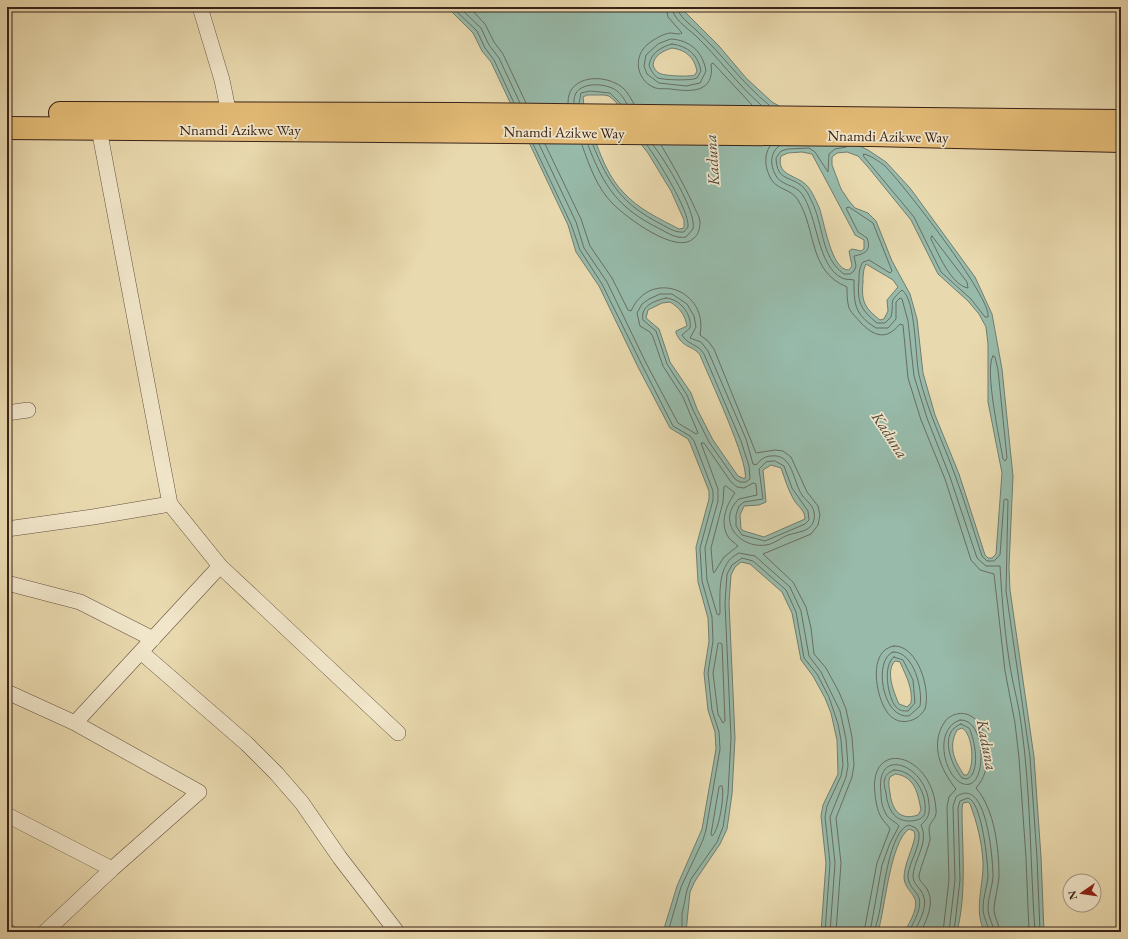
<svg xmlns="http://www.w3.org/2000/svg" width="1128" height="939" viewBox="0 0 1128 939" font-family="'EB Garamond',serif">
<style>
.water{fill:#97baaa;stroke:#717d70;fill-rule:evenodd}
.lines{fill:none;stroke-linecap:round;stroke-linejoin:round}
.shore{stroke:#686e62;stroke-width:1}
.minor-casing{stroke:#65503e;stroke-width:16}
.highway-casing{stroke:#392219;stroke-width:24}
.minor{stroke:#f1e6ca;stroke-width:15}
.highway{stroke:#e4bc77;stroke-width:22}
.labels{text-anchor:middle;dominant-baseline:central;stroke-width:3.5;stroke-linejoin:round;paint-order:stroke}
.street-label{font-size:15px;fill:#392219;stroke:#f1e6ca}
.water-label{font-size:16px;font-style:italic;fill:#50483d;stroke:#f1e6ca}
</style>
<rect width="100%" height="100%" fill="#e9d9ae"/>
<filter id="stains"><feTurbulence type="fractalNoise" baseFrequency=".005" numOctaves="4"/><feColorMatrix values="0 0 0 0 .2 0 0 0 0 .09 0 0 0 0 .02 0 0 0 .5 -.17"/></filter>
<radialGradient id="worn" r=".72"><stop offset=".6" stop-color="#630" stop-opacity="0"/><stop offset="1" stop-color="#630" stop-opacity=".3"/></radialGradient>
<!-- water -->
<path class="water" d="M447,7H680L719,46L746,78L772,102L806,121L868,150L886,162L910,188L975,277L992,314L1002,369L1013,476L1009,567L1010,590L1034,757L1041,857L1044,932H985C973,912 984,884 983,862C982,843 977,822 970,804L968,802L963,803L962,808C962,849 967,891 957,932H904C909,924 920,906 914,897C910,890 905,887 904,878C904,864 913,849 915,836L914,831L909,829C890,842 885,909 878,932H821L826,863L821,816L823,805L838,774L837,740L831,713L825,698L813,676L801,660L792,613L782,592L750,564L741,562L735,567L731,575L729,603L735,738L732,794L727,829L720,844L695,881L690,892L686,932H663L677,886L702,829L716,749L715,732L708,710L704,673L709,641L708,618L698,582L696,547L709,499V491L690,443L688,439L670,428L638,367L599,286L576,252L568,225L491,62L482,51L473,33ZM672,48C686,50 694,57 697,71L695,75C690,77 663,76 659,73C656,72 654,68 653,65C654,55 663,51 672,48ZM587,95H604L609,96L616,102L632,133L648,153L671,191L684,220V228L679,229C660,219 638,209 623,192C602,170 594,135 584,106L583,97ZM802,152L812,154L853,231L855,235L864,240V249L861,251L852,249L849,251L852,266L849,270C831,271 824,220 819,207C815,199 811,188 804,183C794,175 776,174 781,156L788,153ZM847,152L858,156L868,167L911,220L938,274L968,301L979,314L986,327L988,344V402L1002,473L996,554L992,558H988L985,555L959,474L935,415L923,373L917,319L910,294L892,261L876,221L868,213L855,208L849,201L841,189L832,165V157L837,153ZM866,264L893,280L898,287L887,300L888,311L884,319L880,320C865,308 861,302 863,282C863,276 863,270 866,264ZM670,302C680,308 685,315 687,326L676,331V333C683,349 693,345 700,355C708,375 750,464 745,479L738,476L713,440L697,409L691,393L670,362L659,329L646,318L648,310L662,303ZM771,465L781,468C785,479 788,490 794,500C798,507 805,510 805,519L764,537L744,531L741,529L740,515L744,506L759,505L766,502L763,470ZM895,661L900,662C906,676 913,688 911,703L907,707L899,704C894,693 885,671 895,661ZM962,728C973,734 975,766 967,775H964C954,760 948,747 957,730ZM895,774C915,776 918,794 921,810L918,815C900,821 892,810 890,793C889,787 888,782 890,777Z"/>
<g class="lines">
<!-- shore -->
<path class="shore" d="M452,7L477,31L485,48L494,60L514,103
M459,7L481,28L489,45L499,58L520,103
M469,7L485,24L494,42L503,54L526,103
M666,7L668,17L682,33C678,35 675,33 670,33C663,34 654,39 648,44C633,56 636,79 653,87C659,90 665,88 671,89C691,92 715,93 711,64L713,63L752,105
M672,7C672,18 687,28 695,35C718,57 737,84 761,105
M677,7C678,16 690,24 696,30C722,54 742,83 769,105
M671,39C690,40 703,52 706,71L700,83L686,86L659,83L647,74L644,66L646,55L658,44Z
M672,44C688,46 698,55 701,71L697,78C691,81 664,80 658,78C654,76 650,69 649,65C651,53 661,47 672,44Z
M568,103C567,78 597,74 615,83C625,87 629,95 634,104
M574,103C572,83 598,82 612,88C619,91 623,97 627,104
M579,103L581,93L590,91L610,93L621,104
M533,144L571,224L580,250L602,284L642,365L673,426L690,436L694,441L713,491V500L700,548L702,581L712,617L713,641L708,673L712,710L719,732L720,749L706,830L703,840L681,887L668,932
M539,144L576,222L584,248L607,282L646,363L678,423L696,434L698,433L683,397L663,366L653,337L650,332L640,326L637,313L642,304L649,299L660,294H672L687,304L694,316L696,327L690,338L701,342L708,351L746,439L753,464L756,465C760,460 765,456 771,456C793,453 793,482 802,495C806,501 813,505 814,512C815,518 814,523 810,527C805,532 794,533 788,535C780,538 774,544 766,545C739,549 716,520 739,499L757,495L756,484L753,483L744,488L737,487L731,482L704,443H701L718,489V501L705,548L707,580L717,614L719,615L720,613C720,593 717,563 739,553L755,556L790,587L801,611L809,656L821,672L840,711L846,739L848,766L846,777L830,817L835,863L830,932
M545,144L581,219L590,246L612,278L628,310L631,311C650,268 709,290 700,335L708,341L714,349L756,453L775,450L783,451L791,457L807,492L818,506L820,515L818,525L811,534L763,554L793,582L806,607L811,628L814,654L826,668L839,692L846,709L852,737L854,765L852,777L836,818L841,863L836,932
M582,145C589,165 597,188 613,204C626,217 677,256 694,238C699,234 700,227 700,221C699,215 695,210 693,204C683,183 673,165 661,145
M588,145C604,187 618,208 660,229C668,233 676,239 686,237L693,229C697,212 665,160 653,145
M593,145C608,183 623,205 661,224C668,228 676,233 684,232L688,227C690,211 657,159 647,145
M770,146C764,155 765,166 769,175C774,190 791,188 798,200C817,231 808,271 847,287C847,294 847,301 849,308C852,314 857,318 861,323C874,336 886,341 900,324L903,325L908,378L921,420L945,479L971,560L980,570L994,574L1005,671L1015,723L1019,758L1026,858L1029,932
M779,146C770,153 770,164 775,174C780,186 795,184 802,194C818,217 817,266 842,278C846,280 850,279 854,280C854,304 854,314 876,328H888L896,319V302L900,298L902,299L908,321L914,376L927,418L950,477L977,558L986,566H1000C1002,601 1005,637 1011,672C1014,689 1019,706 1021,723C1031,792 1030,862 1035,932
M846,147L835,149L829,154L828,172L815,152L809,148L788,149L781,151L776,158C777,182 790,175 803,187C806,190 809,195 811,200C824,224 820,257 844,274H850L854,271L856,266L854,256C864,254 872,251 867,238L858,232L846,208L849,207L873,223L892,271L890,273L869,260L863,262C859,268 859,274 859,280C857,302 860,309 877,323H885L891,317C895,299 887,304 902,290C916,300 915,356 919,375C927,410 943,442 955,475C965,502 973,529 982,556L987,561H994L1000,555L1004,500L1006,499L1008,500L1006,591L1030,757L1037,857L1040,932
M864,154C870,155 880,162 885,166C903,184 992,298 988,317H985L971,299L941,272L914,217L864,157Z
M932,236L967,282L968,288C951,285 938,253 931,239Z
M666,298C680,299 692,314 690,328L682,335C688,345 698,344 704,354L741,441L749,466L750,479L746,482H740L735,479L709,442L693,410L687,395L667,364L656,331L643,320C640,306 654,301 666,298Z
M993,356L995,357L998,370L1007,458L1005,461L1003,459C1000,441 984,368 993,356Z
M775,461L784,466L792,488L808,511L809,520L805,524L765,541L742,535L736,526V515L739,506L744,502L763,499L759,469L766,462Z
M726,486L735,493C726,505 719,524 729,538C731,541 735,543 738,546L724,557L714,573L713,571L711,548L723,502L724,487Z
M720,643L722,644L725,721L723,723L718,714L713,673L718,644Z
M894,646C918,645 931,690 925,709C917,723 897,727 887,712C876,697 867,650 894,646Z
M893,652C914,651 923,690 920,706L909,716C882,719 873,659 893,652Z
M894,657L903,660L913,680L915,703L908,711C903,711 900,711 896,707C888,698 882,665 894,657Z
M960,720C985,718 987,779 970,784C948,790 929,730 960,720Z
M961,724L969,728C975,739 981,773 967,779L962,778C951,765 938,732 961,724Z
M894,770C914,770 927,793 925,812C925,816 921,819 917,820C896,825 888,811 886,793C885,788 883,783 885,778C886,774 890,772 894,770Z
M722,786C725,794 719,831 712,836L711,834L719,787Z
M682,932V914L687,890L691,879L717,842L723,827L728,794L731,738L725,603L727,574L732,565L742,558L753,561L786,590L796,612L804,658L817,674L829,697L838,724L841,740L843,765L841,776L827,806L825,817L830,863L825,932
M864,932L877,863L890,829C888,825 884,822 881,817C877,810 876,802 875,794C868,738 932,752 936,809C937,817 933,819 930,825C928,828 930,836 930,840C927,852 922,863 919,875C919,882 923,883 927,889C935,903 927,918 921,932
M870,932L882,865L890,843L899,826C895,821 889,820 886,814C882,807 881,800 881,793C875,748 920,762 928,797C930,810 931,816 921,825C929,843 915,857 913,875C913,883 917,885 921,891C930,904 920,920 914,932
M875,932C875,926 878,920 879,914C883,896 889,830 909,825L916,828L919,833C920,848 910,860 908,875C908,884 912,887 917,894C925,905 913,922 909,932
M943,932L949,880L947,807L949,797L956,789C940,769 929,743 946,720C951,715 959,712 966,714C988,720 989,754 985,772C983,779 980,783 976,788C995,810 999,849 999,877C998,887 995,898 994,908C994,917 999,924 1000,932
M949,932L955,880L953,806L956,797C987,774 993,861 993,877C992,888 988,898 988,908C988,917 993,924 994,932
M954,932L960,880L958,808L960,801L968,798C982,802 988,862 988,877C987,887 983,897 983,908C983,917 988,924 989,932"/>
<!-- minor casing -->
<g class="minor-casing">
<path id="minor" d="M200,7L222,80L229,114
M99,129L170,504L220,566
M7,413L28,410
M7,529L93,517L170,504
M7,583L80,602L153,639
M141,652L247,744L276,773L302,803L340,858L397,932
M7,692L75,723L199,792L112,869
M75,723L220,566L398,733
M7,815L112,869L45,932
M7,931L9,932"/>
</g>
<!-- highway casing -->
<g class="highway-casing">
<path id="highway" d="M60,113L457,114L1121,121
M7,128L871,135L1121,141"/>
</g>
<!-- minor -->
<use href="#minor" class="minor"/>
<!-- highway -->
<use href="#highway" class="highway"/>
</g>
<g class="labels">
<!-- street labels -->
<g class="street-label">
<text x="240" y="129">Nnamdi Azikwe Way</text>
<text transform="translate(564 132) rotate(1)">Nnamdi Azikwe Way</text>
<text transform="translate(888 136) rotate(1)">Nnamdi Azikwe Way</text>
</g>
<!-- water labels -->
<g class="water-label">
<text transform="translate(712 160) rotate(-94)">Kaduna</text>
<text transform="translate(890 435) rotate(57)">Kaduna</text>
<text transform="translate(987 745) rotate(79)">Kaduna</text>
</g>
</g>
<!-- margin -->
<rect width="1128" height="939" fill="none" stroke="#e9d9ae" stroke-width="24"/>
<rect x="8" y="8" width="1112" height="923" fill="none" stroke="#392219" stroke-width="2"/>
<rect x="12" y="12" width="1104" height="915" fill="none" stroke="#392219"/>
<!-- north arrow -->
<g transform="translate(1082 893) rotate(257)"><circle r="19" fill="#f1e6ca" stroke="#a79883"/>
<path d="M0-3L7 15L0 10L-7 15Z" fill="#8f2418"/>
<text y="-6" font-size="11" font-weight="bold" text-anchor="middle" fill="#392219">N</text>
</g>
<rect width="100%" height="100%" filter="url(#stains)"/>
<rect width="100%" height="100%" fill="url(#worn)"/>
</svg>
